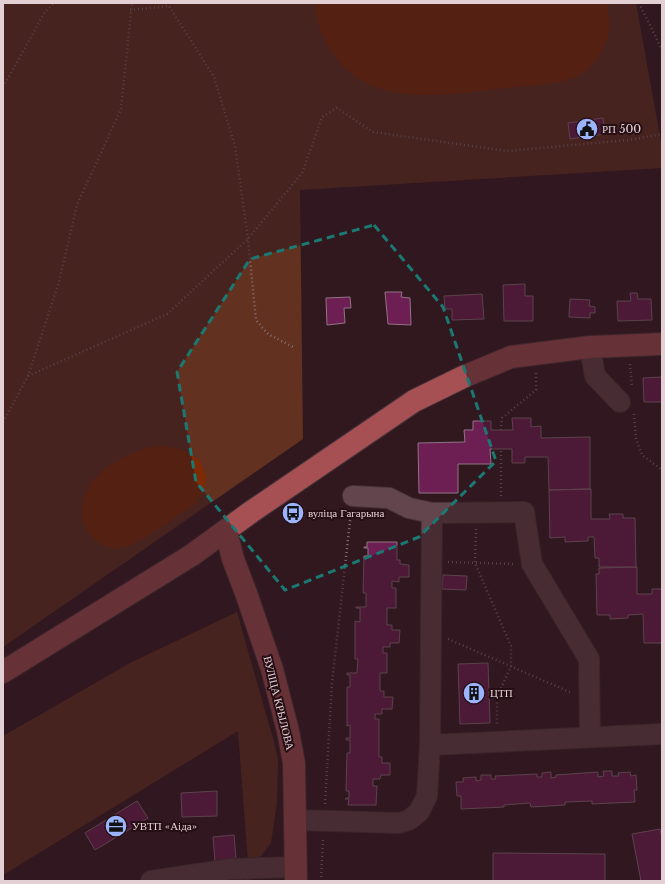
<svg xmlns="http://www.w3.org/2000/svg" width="665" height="884" viewBox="0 0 665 884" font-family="'Libre Baskerville',serif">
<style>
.green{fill:#623120}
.forest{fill:#7e2a03}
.building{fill:#6d1e52;stroke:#917484}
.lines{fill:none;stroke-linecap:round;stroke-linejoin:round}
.minor-casing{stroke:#48343a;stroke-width:22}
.major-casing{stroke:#48343a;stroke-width:24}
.path{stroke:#867075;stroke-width:2.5;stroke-dasharray:1 3;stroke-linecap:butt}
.minor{stroke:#63464d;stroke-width:20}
.major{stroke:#a65054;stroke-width:22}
.marked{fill:none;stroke:#1a7a73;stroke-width:3;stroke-dasharray:8 5;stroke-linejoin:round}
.labels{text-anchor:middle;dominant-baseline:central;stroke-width:4;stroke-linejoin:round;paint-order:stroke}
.poi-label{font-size:11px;fill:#e3d0d4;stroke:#260e15;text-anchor:start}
.street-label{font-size:11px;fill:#e3d0d4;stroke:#260e15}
</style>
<rect width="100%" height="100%" fill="#31181f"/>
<!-- green -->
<path class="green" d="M3,3H636L662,148V168L300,190L303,439L3,647Z
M237,612L274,742L278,759L277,803L271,843L261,856L248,862L238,731L3,875V736L130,663Z"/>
<!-- forest -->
<path class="forest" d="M315,3H607C608,12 610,22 609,30C608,44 594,66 583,73C561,86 531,85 506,88C445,95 364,111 328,46C322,33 314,18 315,3Z
M167,446L186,451L200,461L206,476L204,491L195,504L149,535L133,544L116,549L100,544L88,533L82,519L83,500L92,481L107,467L128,455L148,447Z"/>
<!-- building -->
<path class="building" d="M603,118L605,134L570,139L568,123Z
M525,284V296H533V321H504L503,285Z
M385,292H402L401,297L410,298L411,325L388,324Z
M630,293H637L638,299H651L652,320L618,321L617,301H631Z
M482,294L484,319L452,320V309H445L444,296Z
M350,297L351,308H344L345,323L327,325L326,298Z
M570,299L590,300L589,306L595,307V313H590V318L569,317Z
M662,377V402H644L643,378Z
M512,418H531V427L541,426V438L590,437V489L549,490L548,457H525V463H512V449H490L491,464H458V493H419L418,443L465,442L464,430H473V421H491V430H513Z
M591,489V519H610L609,514H623V518H635L636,567H599V558H595L594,537H588V541L565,542V537L550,538L549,490Z
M367,542H397V560H400V564L409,565V577H399V582L392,581V588H396V608H387V625H392V630H400L399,643H390V647H383V653H387V673H380V691H384V697H393L392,709H382V714H375V719H379V757H382V763H390V775H381L380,779H373V786H377L376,805H348L349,799H345L346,798H349V791H346L347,753H350V740H346V738H350V725L347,726V687H350V675H347V673H357L358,659H355V621L360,622V608H356V607H366V593H363L364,556H368V548H364V547H367Z
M637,567V594H652V589H662V643H644L643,614L628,615V618L610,619V615H597L596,574H599V568Z
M443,575L467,576L466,590L442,589Z
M488,663L490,723L460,724L458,664Z
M603,771H612V776H619L618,773L630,772L631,776L636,775L637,790H634L635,802L592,804V801L565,802V805L531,807L530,803L504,805V807L461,809V796H457L456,782H463V778L476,777V781L481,780V775H491V779H496L495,776L537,774V777H542V773L551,772V778L556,777V775L598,772V777L604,776Z
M217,791V816L182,817L181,793Z
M137,801L148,818L95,850L85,833Z
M660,829L662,837V881H641L632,834Z
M234,835L236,859L215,861L213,837Z
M493,853L605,854V881H493Z
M240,876H248V881H229L240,880Z"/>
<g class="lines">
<!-- minor casing -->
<g class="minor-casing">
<path id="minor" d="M590,347L595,376L620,402
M353,496L389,498L409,508L432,513L524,512L532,564L589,659L590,737
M430,745L662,734
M296,820L399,823L409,820L419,812L427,796L430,745L432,513
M151,881L231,869L296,867"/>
</g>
<!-- major casing -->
<g class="major-casing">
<path id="major" d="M226,531L233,559L246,593L272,669L288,731L294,763L296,881
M3,672L192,555L251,512L414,401L463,377L511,357L590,347L662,344"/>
</g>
<!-- path -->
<path class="path" d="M639,3L662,50
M130,10L169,6L214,77L235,146L248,239L256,320L268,334L295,348
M3,87L45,12L54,3
M630,364L632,387
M28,376L167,314L248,239L302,173L322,117L337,108L373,132L507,151L629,140L662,134
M634,414L636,439L642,455L662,470
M3,422L28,376L59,282L77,205L121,109L132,3
M501,430L502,418L536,390V372
M501,496V449
M476,529L475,563L511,646V666L497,697V724
M448,562L515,564
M448,639L572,693
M325,804L332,683L351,512
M321,881L323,839"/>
<!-- minor -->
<use href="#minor" class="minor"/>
<!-- major -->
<use href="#major" class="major"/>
</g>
<!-- marked area -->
<path d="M0 0H665V884H0ZM374,225L443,307L496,461L419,537L285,590L196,482L177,372L250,259Z" fill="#31181f" fill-opacity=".55" fill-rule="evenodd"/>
<path class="marked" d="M374,225L443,307L496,461L419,537L285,590L196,482L177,372L250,259Z"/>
<!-- icons -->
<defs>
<g id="civic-disc" transform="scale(1.15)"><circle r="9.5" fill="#9cb4fd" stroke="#260e15"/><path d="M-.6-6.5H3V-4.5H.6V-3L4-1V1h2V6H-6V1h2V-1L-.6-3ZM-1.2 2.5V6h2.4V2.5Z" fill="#111"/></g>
<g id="bus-disc" transform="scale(1.15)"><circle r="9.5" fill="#9cb4fd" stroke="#260e15"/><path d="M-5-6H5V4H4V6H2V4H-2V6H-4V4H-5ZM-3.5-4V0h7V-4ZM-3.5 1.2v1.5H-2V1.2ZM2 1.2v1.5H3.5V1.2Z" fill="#111"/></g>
<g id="building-disc" transform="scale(1.15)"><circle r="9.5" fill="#9cb4fd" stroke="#260e15"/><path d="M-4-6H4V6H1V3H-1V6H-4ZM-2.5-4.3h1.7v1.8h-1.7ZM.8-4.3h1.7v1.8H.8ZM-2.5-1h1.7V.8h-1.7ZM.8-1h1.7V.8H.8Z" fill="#111"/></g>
<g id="office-disc" transform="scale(1.15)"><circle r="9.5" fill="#9cb4fd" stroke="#260e15"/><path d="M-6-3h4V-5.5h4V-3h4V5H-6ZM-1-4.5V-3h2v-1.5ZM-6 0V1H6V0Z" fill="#111"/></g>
</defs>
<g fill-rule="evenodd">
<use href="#civic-disc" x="587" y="129"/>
<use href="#bus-disc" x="293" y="513"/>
<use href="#building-disc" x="474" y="693"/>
<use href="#office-disc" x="116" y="826"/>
</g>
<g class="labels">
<!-- poi labels -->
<g class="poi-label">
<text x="602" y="129">РП 500</text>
<text x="308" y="513">вуліца Гагарына</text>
<text x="490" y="693">ЦТП</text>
<text x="132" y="826">УВТП «Аіда»</text>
</g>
<!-- street labels -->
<g class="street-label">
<text transform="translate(279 703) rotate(76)">ВУЛІЦА КРЫЛОВА</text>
</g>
</g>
<!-- border -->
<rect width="665" height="884" fill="none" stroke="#e3d0d4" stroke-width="8"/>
</svg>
